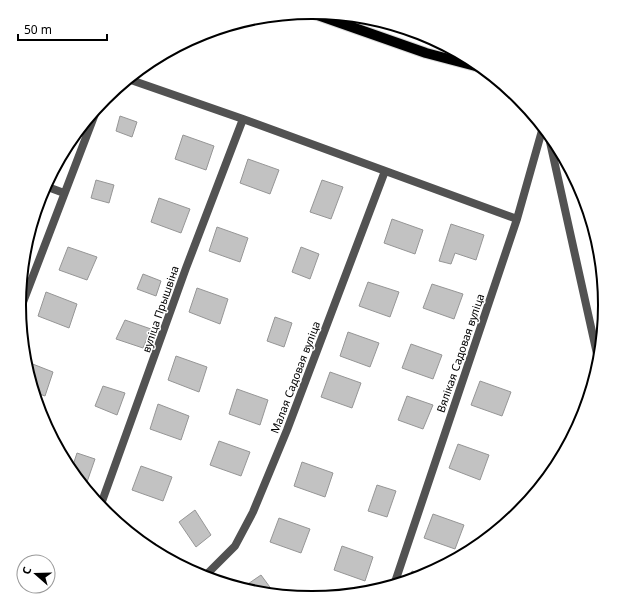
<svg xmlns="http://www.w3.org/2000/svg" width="624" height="610" viewBox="0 0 624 610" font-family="'Noto Sans',sans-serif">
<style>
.building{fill:#c2c2c2;stroke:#969696}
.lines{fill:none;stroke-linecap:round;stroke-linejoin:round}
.primary-casing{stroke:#dbdbdb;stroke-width:12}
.path{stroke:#747474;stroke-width:2;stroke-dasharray:1 2;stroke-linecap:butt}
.street{stroke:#525252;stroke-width:8}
.primary{stroke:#000;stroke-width:10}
.labels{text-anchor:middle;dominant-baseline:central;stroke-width:3;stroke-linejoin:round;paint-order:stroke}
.street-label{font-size:11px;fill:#000;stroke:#fff}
.rim{fill:none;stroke:#000;stroke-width:2}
</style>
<rect width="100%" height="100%" fill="#fff"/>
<!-- building -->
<path class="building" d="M120,116L137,122L132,137L116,131Z
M183,135L214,146L206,170L175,159Z
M248,159L279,170L270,194L240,183Z
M96,180L114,185L109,203L91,198Z
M322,180L343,187L331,219L310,212Z
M159,198L190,209L181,233L151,222Z
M392,219L423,230L415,254L384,243Z
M451,224L484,235L476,260L455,253L451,264L439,261Z
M217,227L248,238L240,262L209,251Z
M28,237L32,239L26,255L24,254Z
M68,247L97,257L87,280L59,270Z
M301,247L319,254L310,279L292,272Z
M143,274L161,281L156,296L137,289Z
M368,282L399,292L390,317L359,306Z
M432,284L463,294L454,319L423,308Z
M197,288L228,299L220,324L189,312Z
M46,292L77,304L69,328L38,316Z
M275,317L292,323L284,347L267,341Z
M125,320L151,329L143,348L116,339Z
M348,332L379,343L370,367L340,356Z
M411,344L442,355L433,379L402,368Z
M176,356L207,367L199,392L168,380Z
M25,361L53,372L45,396L34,392Z
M330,372L361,383L352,408L321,397Z
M480,381L511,392L502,416L471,405Z
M103,386L125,393L117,415L95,406Z
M237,389L268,400L260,425L229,414Z
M407,396L433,405L423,429L398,420Z
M158,404L189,416L181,440L150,429Z
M219,441L250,452L241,476L210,465Z
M458,444L489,455L480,480L449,468Z
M77,453L95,459L87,482L77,478L71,471Z
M302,462L333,473L325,497L294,486Z
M141,466L172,477L163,501L132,490Z
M377,485L396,491L387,517L368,511Z
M195,510L211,535L196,547L179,522Z
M433,514L464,525L455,549L424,538Z
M279,518L310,529L301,553L270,542Z
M155,543L159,554L147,547Z
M342,546L373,557L365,581L334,570Z
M412,571L425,575L409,580Z
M261,575L275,594L255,592L242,588Z"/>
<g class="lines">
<!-- primary casing -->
<g class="primary-casing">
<path id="primary" d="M309,12L426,53L483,68"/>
</g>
<!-- path -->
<path class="path" d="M429,43L431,38
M495,78L494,82L533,115"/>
<!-- street -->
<path class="street" d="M128,79L243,119L517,219
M548,133L599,363
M45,186L64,193
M20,310L98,106
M100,507L186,268L243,119
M204,577L235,546L253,512L287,430L385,171
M394,585L517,219L543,127"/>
<!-- primary -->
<use href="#primary" class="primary"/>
</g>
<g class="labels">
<!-- street labels -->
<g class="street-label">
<text transform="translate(160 309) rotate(-71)">вуліца Прышвіна</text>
<text transform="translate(460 353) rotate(-71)">Вялікая Садовая вуліца</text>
<text transform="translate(295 377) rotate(-69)">Малая Садовая вуліца</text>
</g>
</g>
<!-- crop -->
<path d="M0 0H624V610H0ZM26 305a286 286 0 1 1 572 0a286 286 0 1 1-572 0Z" fill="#fff" fill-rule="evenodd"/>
<path class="rim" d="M26 305a286 286 0 1 1 572 0a286 286 0 1 1-572 0Z"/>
<!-- north arrow -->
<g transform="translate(36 574) rotate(290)"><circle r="19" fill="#ffffff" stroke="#999999"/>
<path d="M0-3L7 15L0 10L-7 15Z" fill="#000000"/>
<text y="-6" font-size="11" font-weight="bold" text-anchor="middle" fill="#000000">С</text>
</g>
<!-- scale -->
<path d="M18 34v6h89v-6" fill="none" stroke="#000000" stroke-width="2"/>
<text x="24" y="34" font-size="12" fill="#000000" stroke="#ffffff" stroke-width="3" paint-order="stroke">50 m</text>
</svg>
